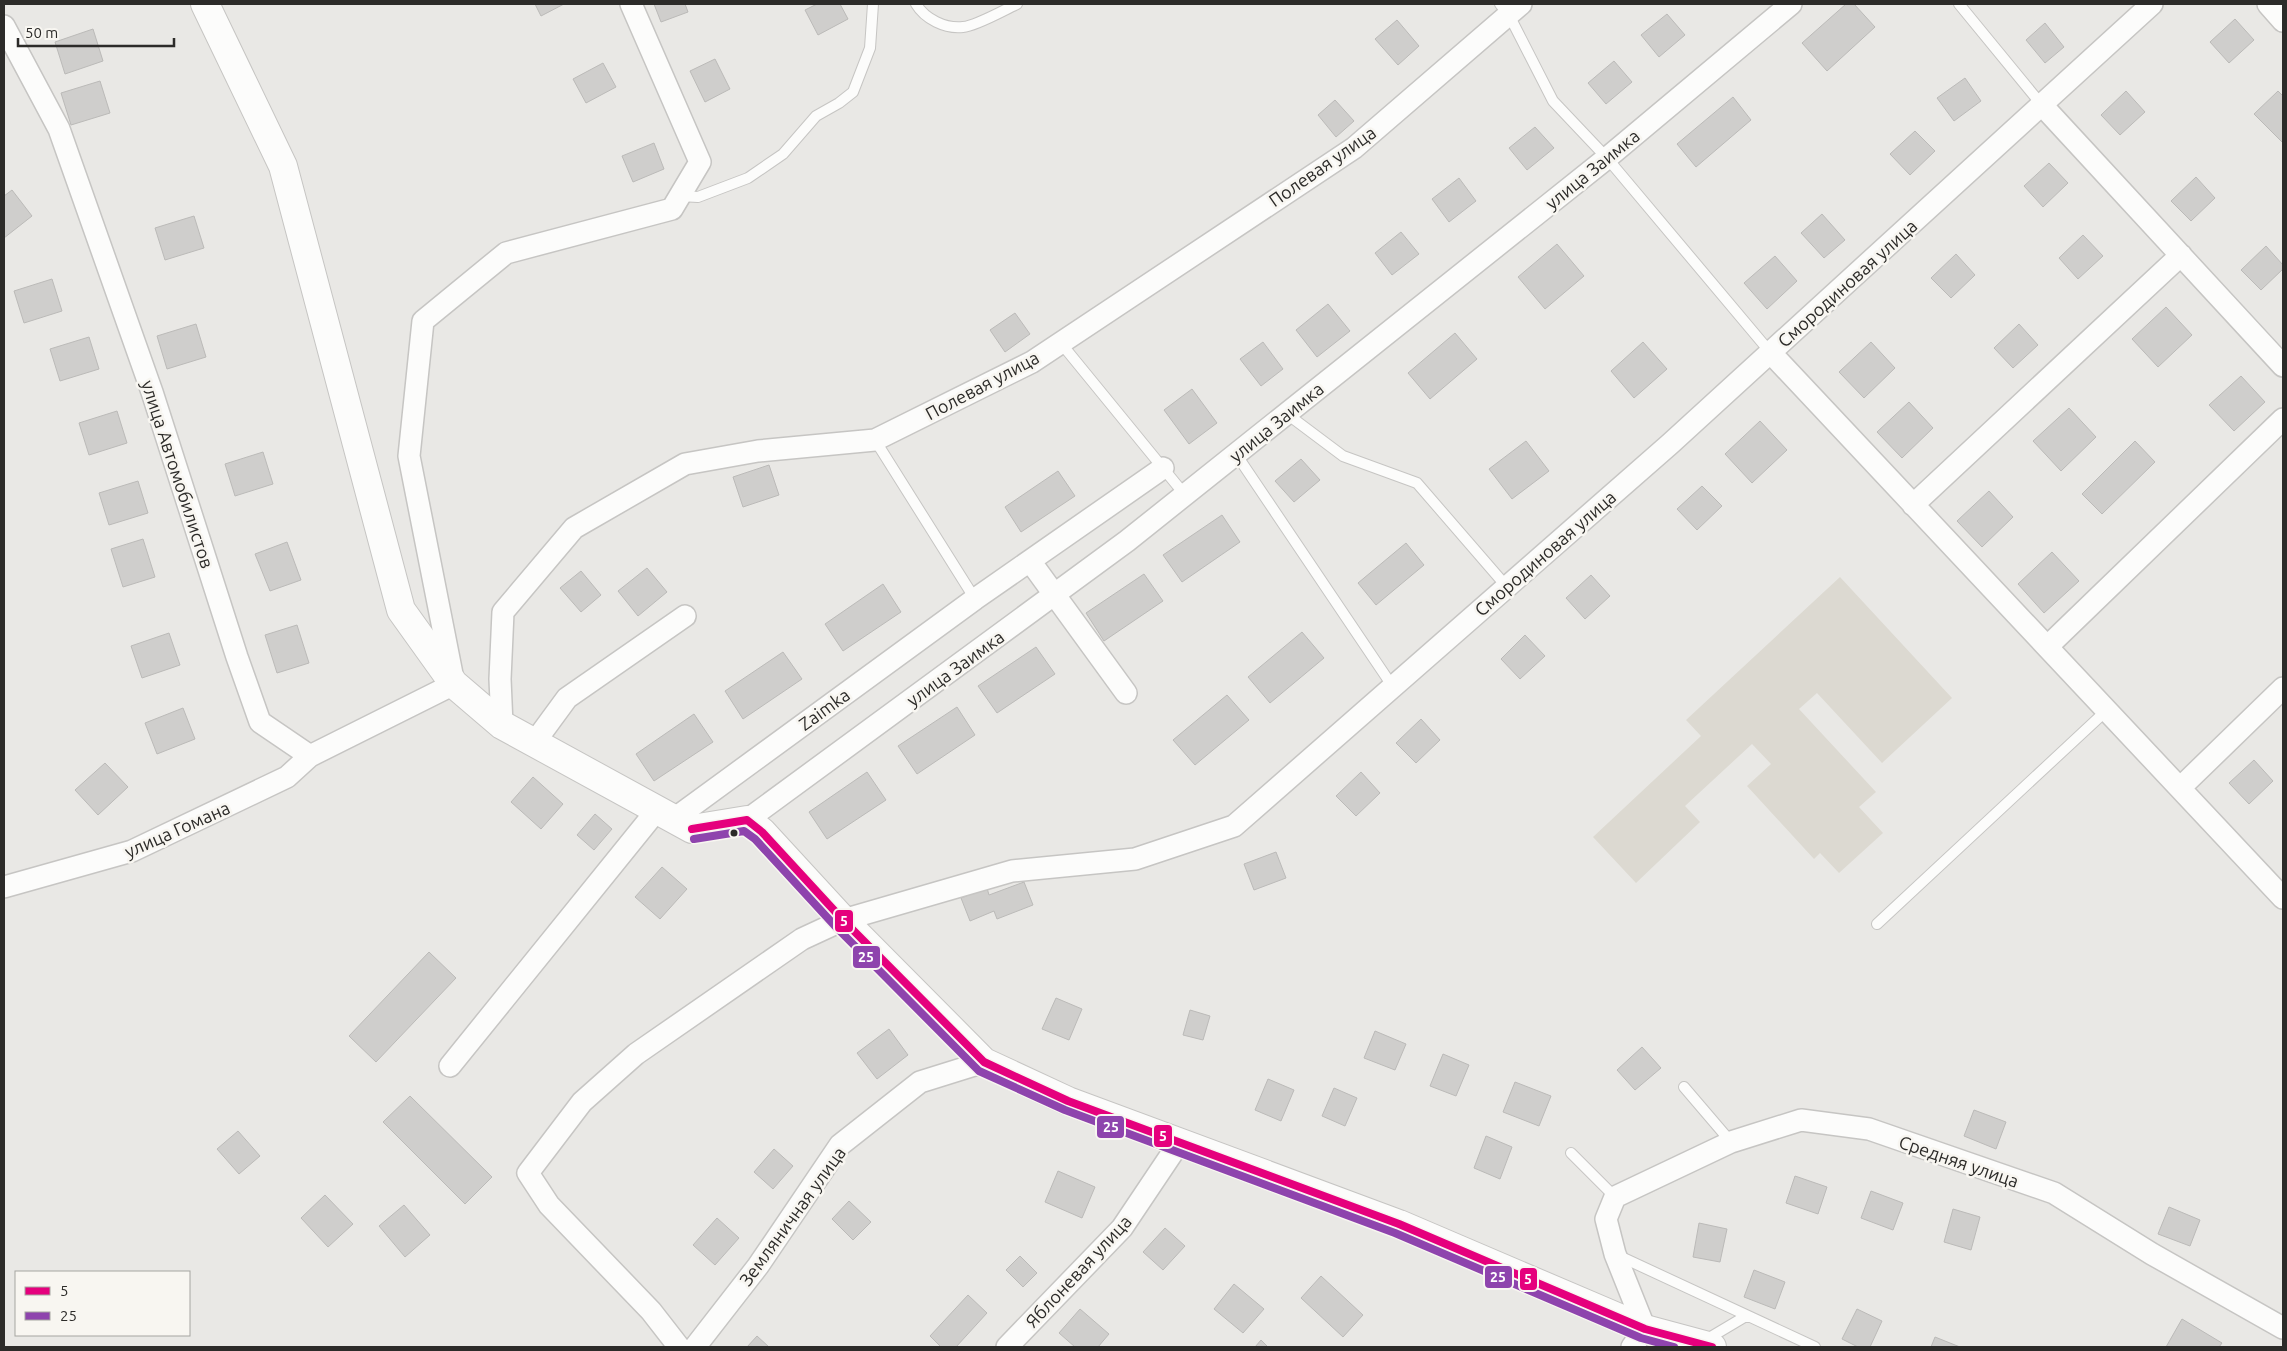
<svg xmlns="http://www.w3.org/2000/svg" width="2287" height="1351" viewBox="0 0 2287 1351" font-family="Ubuntu,sans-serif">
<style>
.built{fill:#dcd9d1}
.building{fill:#cfcecc;stroke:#bbbab8}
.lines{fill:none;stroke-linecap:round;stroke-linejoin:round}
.lane-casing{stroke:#c6c5c3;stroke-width:12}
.street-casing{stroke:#c6c5c3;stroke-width:24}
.secondary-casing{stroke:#c6c5c3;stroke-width:30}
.lane{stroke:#fcfcfb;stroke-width:10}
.street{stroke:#fcfcfb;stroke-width:21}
.secondary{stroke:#fcfcfb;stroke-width:28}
.bus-1-casing{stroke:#f8f6f1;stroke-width:11}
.bus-2-casing{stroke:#f8f6f1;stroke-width:11}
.bus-1{stroke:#e5007d;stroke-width:8}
.bus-2{stroke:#8e44ad;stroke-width:8}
.bus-dot{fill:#2c2b29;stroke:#f8f6f1;stroke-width:2}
.labels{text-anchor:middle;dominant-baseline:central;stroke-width:5;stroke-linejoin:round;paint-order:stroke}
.street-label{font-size:18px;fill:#2c2b29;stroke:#f8f6f1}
.line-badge{stroke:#f8f6f1;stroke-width:2}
.badge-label{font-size:14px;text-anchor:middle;font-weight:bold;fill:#fff}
</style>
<rect width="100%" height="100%" fill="#e9e8e5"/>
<!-- built -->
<path class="built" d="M1840,577L1952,698L1882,763L1817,693L1799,709L1876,792L1859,807L1883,833L1839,873L1820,853L1814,859L1747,786L1771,764L1752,744L1685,806L1700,822L1636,883L1593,837L1701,736L1686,720Z"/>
<!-- building -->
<path class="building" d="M535,4H564L541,16Z
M654,4H685L688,12L661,22Z
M817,4H840L848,19L818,35L805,10Z
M1846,4H1854L1875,27L1827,71L1802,43Z
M1667,14L1685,35L1659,57L1641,35Z
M2235,19L2254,40L2229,63L2210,42Z
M1397,20L1419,46L1398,65L1375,39Z
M2045,23L2064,47L2045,63L2026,40Z
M93,29L103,61L65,74L55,42Z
M715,59L730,89L705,102L690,71Z
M1614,61L1632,82L1606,104L1588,83Z
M603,63L616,87L586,103L573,79Z
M1965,78L1981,101L1954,121L1937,98Z
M100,81L110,113L71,125L61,93Z
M2126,91L2145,112L2120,135L2101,115Z
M2278,91L2283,96V143L2254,114Z
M1733,97L1751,120L1696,167L1677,144Z
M1335,100L1354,121L1336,137L1318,115Z
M1535,127L1554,148L1527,170L1509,148Z
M1915,131L1935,151L1910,175L1890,154Z
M654,143L664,169L633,182L622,156Z
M2049,163L2068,183L2043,207L2024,186Z
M2196,177L2215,198L2191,221L2171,201Z
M1459,178L1476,201L1449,222L1432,199Z
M12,190L32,216L4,238V196Z
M1822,214L1845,240L1824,258L1801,233Z
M194,216L204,248L165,260L155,228Z
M1401,232L1419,254L1392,275L1375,253Z
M2083,235L2103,256L2078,279L2059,258Z
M1557,244L1584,276L1545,309L1518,277Z
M2266,246L2283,265V269L2261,290L2241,270Z
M1956,254L1975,275L1951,298L1931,278Z
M1775,256L1797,281L1767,309L1744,283Z
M52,279L62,311L24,323L14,291Z
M1328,304L1350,331L1317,357L1296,330Z
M2166,307L2192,335L2158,367L2132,339Z
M1015,313L1030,334L1005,352L990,330Z
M196,324L206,357L167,369L157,336Z
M2019,324L2038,345L2013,368L1994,348Z
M1455,333L1477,359L1430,399L1408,373Z
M89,337L99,369L60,381L50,349Z
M1263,342L1283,369L1261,386L1240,359Z
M1643,342L1667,369L1634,398L1611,371Z
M1871,342L1895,368L1864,398L1839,372Z
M2241,376L2265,402L2234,431L2209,405Z
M1192,389L1217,423L1189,444L1164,410Z
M1909,402L1933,428L1902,458L1877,432Z
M2069,408L2096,437L2061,471L2033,441Z
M117,411L127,443L89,455L79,423Z
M1760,421L1787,450L1752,483L1725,454Z
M1526,441L1549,471L1512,499L1489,469Z
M2135,441L2155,462L2102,514L2082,494Z
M263,452L273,484L235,496L225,464Z
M1301,459L1320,480L1294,502L1275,481Z
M769,465L779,495L743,507L733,477Z
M1058,471L1075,496L1021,532L1005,507Z
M138,481L148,513L109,525L99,493Z
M1702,486L1722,506L1697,530L1677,509Z
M1989,491L2013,517L1982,547L1957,521Z
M1222,515L1240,542L1182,582L1163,555Z
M143,539L155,577L123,587L111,549Z
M287,542L301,580L270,591L255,554Z
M1406,543L1424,565L1376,605L1358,583Z
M2052,552L2079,581L2044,613L2018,584Z
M647,568L667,592L638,616L618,591Z
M581,571L601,595L581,612L560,588Z
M1144,574L1163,601L1104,641L1086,613Z
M1591,575L1610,596L1585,619L1566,598Z
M883,584L901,612L843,651L825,624Z
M297,625L309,663L277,673L265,635Z
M1302,632L1324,658L1270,703L1248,677Z
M169,633L180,665L142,678L131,646Z
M1525,635L1545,656L1520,679L1501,659Z
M1036,647L1055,674L997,713L978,686Z
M783,652L802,679L743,719L725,691Z
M1227,695L1249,720L1195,765L1173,740Z
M957,707L975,735L917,774L898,746Z
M183,708L195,739L157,754L145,723Z
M694,714L713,742L654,781L636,754Z
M1421,719L1440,740L1416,763L1396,743Z
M2254,760L2273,781L2249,804L2229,783Z
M105,763L128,787L98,815L75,790Z
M867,772L886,800L827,839L809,812Z
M1361,772L1380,793L1356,816L1336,796Z
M533,777L563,804L541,829L511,802Z
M595,814L612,829L594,850L577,835Z
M1276,852L1286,878L1254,890L1244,864Z
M662,867L687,889L660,919L635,897Z
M1024,882L1033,905L997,919L994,911L970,921L961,898L987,888L989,895Z
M429,952L456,978L376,1062L349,1036Z
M1056,998L1082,1009L1069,1040L1042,1029Z
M1190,1010L1210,1016L1203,1040L1183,1035Z
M889,1029L908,1055L877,1079L857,1053Z
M1375,1031L1406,1044L1395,1070L1364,1058Z
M1642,1047L1661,1068L1635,1090L1617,1070Z
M1443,1054L1469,1065L1456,1096L1430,1086Z
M1268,1079L1294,1090L1281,1121L1255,1110Z
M1515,1082L1551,1096L1539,1126L1503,1112Z
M1334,1088L1357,1098L1345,1126L1322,1116Z
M410,1096L492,1177L465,1204L383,1122Z
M1974,1110L2006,1122L1996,1149L1964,1136Z
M238,1131L260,1156L239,1174L217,1149Z
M1486,1136L1512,1147L1500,1179L1474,1168Z
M774,1149L793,1166L773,1189L754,1172Z
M1058,1171L1095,1187L1082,1218L1045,1202Z
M1795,1176L1827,1187L1818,1214L1786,1203Z
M1871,1191L1903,1203L1893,1230L1861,1218Z
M325,1195L353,1224L328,1247L301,1218Z
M849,1201L871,1222L853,1240L832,1219Z
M404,1205L430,1235L405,1257L379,1226Z
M2169,1207L2200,1220L2190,1246L2158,1234Z
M1953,1209L1980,1217L1971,1250L1944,1242Z
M717,1218L739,1238L715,1265L693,1245Z
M1699,1223L1727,1229L1720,1262L1693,1257Z
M1165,1228L1185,1246L1163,1270L1143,1252Z
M1020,1256L1037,1273L1023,1287L1006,1270Z
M1754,1270L1785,1282L1775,1309L1744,1297Z
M1321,1276L1363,1315L1343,1337L1301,1298Z
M1234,1284L1264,1309L1243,1333L1214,1309Z
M968,1295L987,1313L956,1347H941L930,1336Z
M1080,1309L1109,1334L1098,1347H1075L1059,1333Z
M1857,1309L1882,1321L1870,1347H1858L1842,1339Z
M2182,1319L2222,1343L2219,1347H2166Z
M757,1336L769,1347H747Z
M1935,1337L1960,1347H1931Z
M1261,1340L1268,1347H1255Z"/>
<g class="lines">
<!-- lane casing -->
<g class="lane-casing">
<path id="lane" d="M916,4C925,19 945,29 963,27C976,26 1004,10 1017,4
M1500,4L1509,15L1553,101L1607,158L1770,352
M1959,4L2041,104
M680,196L698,197L748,178L783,154L816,116L839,103L853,92L870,48L873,4
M1060,342L1185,495
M1287,414L1343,456L1417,483L1507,587
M875,440L975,599
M1236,454L1393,687
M1877,924L2107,710
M1684,1087L1731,1142
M1571,1153L1615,1197
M1617,1255L1815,1347
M1704,1341L1746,1316"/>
</g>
<!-- street casing -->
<g class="street-casing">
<path id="street" d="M2268,4L2283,21
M4,26L59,129L152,392L237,657L260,722L310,756L454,684L409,456L423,321L506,253L672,209L700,162L631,4
M2041,104L2283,366
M1770,352L2283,898
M1913,505L2181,255
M1030,561L1126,693
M2047,647L2283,419
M502,725L500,679L503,612L574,528L685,464L758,451L875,440L1032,362L1354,148L1521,4
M534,743L567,698L685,616
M2180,788L2283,688
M674,819L975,599L1163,468
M747,820L1127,541L1607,158L1791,4
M4,887L132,851L287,777L310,756
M450,1066L657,810
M679,1347L651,1311L549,1205L528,1173L582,1102L636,1054L802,939L843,920L1012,871L1135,859L1234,826L1670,444L2152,4
M695,1347L758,1266L840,1145L920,1082L984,1062
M1007,1347L1122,1228L1179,1143
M1632,1347L1645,1329L1615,1254L1606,1219L1615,1197L1731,1142L1801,1120L1869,1129L2054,1193L2152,1254L2283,1328"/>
</g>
<!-- secondary casing -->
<g class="secondary-casing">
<path id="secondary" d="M205,4L283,166L401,610L454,684L502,725L692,829L747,820L762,832L843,920L984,1062L1068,1101L1399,1224L1645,1329L1712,1347"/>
</g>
<!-- lane -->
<use href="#lane" class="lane"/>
<!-- street -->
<use href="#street" class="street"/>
<!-- secondary -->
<use href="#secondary" class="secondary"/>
<!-- bus-1 casing -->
<g class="bus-1-casing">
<path id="bus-1" d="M692,829L747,820L762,832L843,920L984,1062L1068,1101L1399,1224L1645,1329L1712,1347"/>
</g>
<!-- bus-2 casing -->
<g class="bus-2-casing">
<path id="bus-2" d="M694,839L744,831L755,839L836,927L979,1071L1065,1110L1395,1233L1641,1338L1674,1347"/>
</g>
<!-- bus-1 -->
<use href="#bus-1" class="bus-1"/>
<!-- bus-2 -->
<use href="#bus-2" class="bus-2"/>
</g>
<!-- markers -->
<circle class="bus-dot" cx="734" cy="833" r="4.5"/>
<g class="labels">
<!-- street labels -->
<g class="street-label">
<text transform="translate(1322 166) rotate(-35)">Полевая улица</text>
<text transform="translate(1592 169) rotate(-39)">улица Заимка</text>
<text transform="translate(1847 283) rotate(-42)">Смородиновая улица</text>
<text transform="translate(982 385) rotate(-28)">Полевая улица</text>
<text transform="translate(1276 422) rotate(-39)">улица Заимка</text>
<text transform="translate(178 474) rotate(72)">улица Автомобилистов</text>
<text transform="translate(1545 553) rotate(-41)">Смородиновая улица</text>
<text transform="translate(955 668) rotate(-36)">улица Заимка</text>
<text transform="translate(824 709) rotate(-36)">Zaimka</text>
<text transform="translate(177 829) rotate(-24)">улица Гомана</text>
<text transform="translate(1959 1161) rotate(19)">Средняя улица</text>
<text transform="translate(792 1216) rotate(-54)">Земляничная улица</text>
<text transform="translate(1078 1271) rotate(-47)">Яблоневая улица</text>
</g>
</g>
<g class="line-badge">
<rect x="834" y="909" width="20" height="24" rx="5" fill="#e5007d"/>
<rect x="852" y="945" width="29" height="24" rx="5" fill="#8e44ad"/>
<rect x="1096" y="1115" width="29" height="24" rx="5" fill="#8e44ad"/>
<rect x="1153" y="1124" width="20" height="24" rx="5" fill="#e5007d"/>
<rect x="1484" y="1265" width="29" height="24" rx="5" fill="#8e44ad"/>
<rect x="1519" y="1267" width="19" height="24" rx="5" fill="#e5007d"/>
</g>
<g class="badge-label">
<text x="844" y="926">5</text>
<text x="866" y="962">25</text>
<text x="1111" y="1132">25</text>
<text x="1163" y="1141">5</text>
<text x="1498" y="1282">25</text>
<text x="1528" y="1284">5</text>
</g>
<!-- border -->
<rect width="2287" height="1351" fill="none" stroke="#2c2b29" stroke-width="10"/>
<!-- legend -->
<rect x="15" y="1271" width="175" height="65" fill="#f8f6f1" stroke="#a6a5a1"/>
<rect x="25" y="1287" width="25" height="8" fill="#e5007d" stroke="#a6a5a1"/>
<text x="60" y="1296" font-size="15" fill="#2c2b29">5</text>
<rect x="25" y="1312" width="25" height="8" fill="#8e44ad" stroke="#a6a5a1"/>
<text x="60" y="1321" font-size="15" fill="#2c2b29">25</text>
<!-- scale -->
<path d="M18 38v8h156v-8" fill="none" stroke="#2c2b29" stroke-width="2.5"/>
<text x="25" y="38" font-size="15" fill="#2c2b29" stroke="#f8f6f1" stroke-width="4" paint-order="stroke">50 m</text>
</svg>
